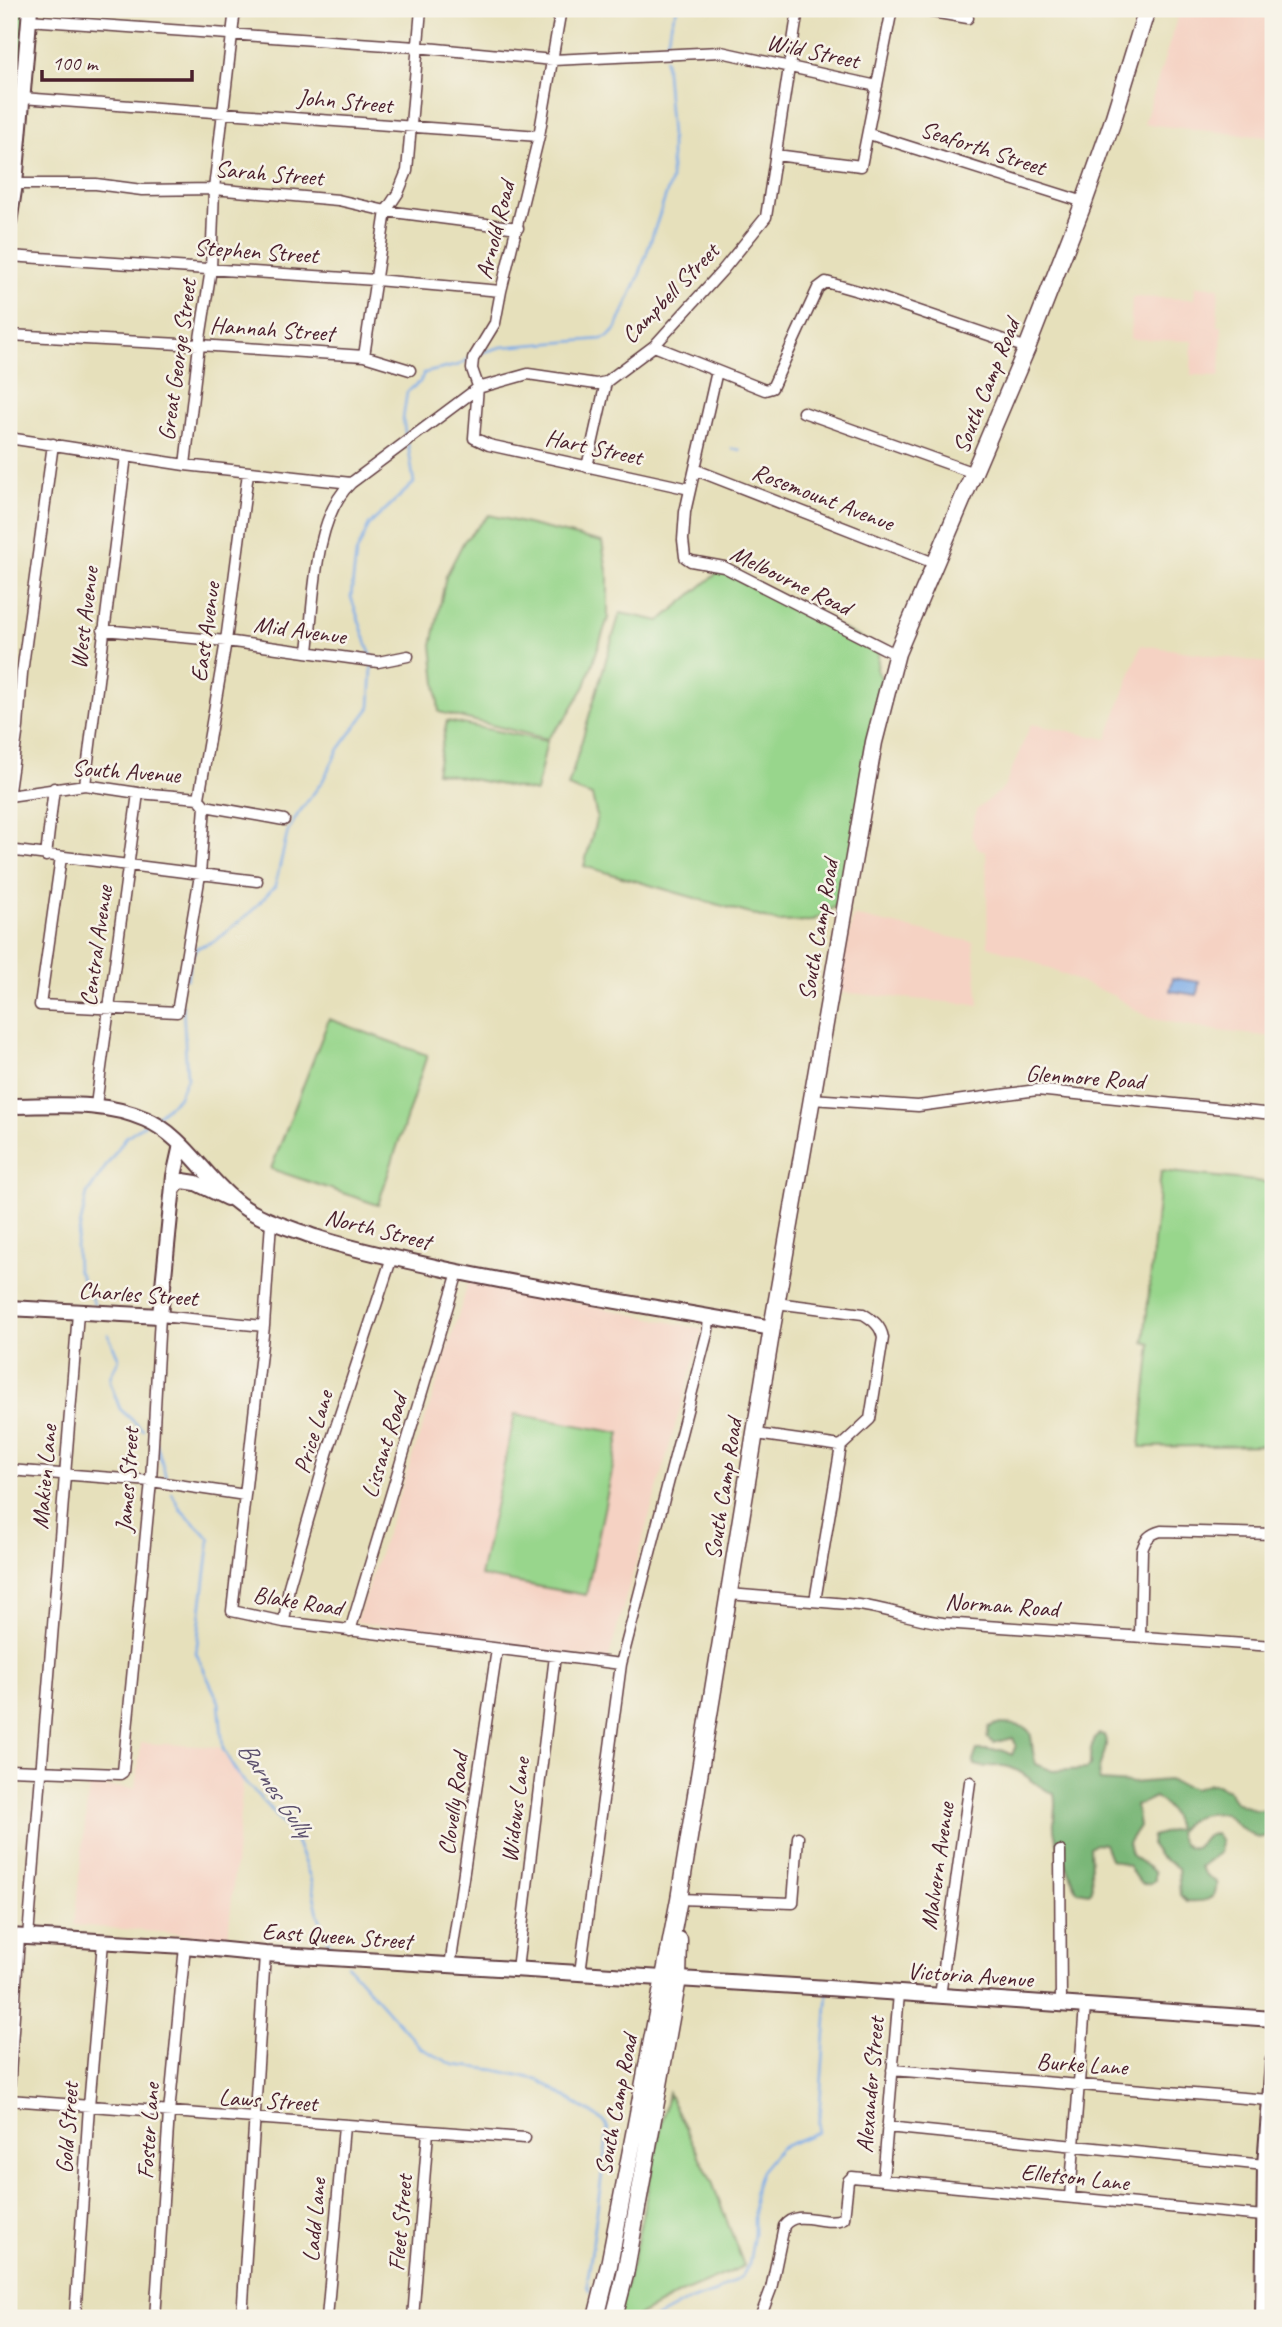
<svg xmlns="http://www.w3.org/2000/svg" width="1282" height="2327" viewBox="0 0 1282 2327" font-family="Caveat,sans-serif">
<style>
.built{fill:#f5d2c3}
.green{fill:#98d68c;stroke:#717a5c;stroke-width:2}
.forest{fill:#7ab778;stroke:#626b52;stroke-width:2}
.water{fill:#7dace7;stroke:#646689;stroke-width:2}
.lines{fill:none;stroke-linecap:round;stroke-linejoin:round}
.stream{stroke:#7dace7;stroke-width:2.5}
.street-casing{stroke:#613c41;stroke-width:13}
.secondary-casing{stroke:#613c41;stroke-width:18}
.primary-casing{stroke:#613c41;stroke-width:19}
.street{stroke:#fff;stroke-width:10}
.secondary{stroke:#fff;stroke-width:14}
.primary{stroke:#fff;stroke-width:16}
.labels{text-anchor:middle;dominant-baseline:central;stroke-width:5;stroke-linejoin:round;paint-order:stroke}
.street-label{font-size:24px;fill:#4a1f2b;stroke:#f7f3e8}
.water-label{font-size:26px;font-style:italic;fill:#5c506d;stroke:#f7f3e8}
</style>
<rect width="100%" height="100%" fill="#f7f3e8"/>
<filter id="ink" filterUnits="userSpaceOnUse"><feTurbulence type="fractalNoise" baseFrequency=".0143" numOctaves="2"/><feDisplacementMap in="SourceGraphic" scale="14" xChannelSelector="R" yChannelSelector="G"/><feConvolveMatrix kernelMatrix="1 2 1 2 8 2 1 2 1" color-interpolation-filters="sRGB"/></filter>
<filter id="wash" filterUnits="userSpaceOnUse"><feTurbulence type="fractalNoise" baseFrequency=".00686" numOctaves="4" result="noise"/><feDisplacementMap in="SourceGraphic" scale="28" xChannelSelector="R" yChannelSelector="G"/><feGaussianBlur stdDeviation="1.57" result="paint"/><feColorMatrix in="noise" values="0 0 0 0 0 0 0 0 0 0 0 0 0 0 0 0 0 1.4 0 .05"/><feComposite in="paint" operator="in"/></filter>
<g filter="url(#wash)">
<rect width="100%" height="100%" fill="#e6e0bb"/>
<!-- built -->
<path class="built" d="M1180,9H1273V138L1144,124Z
M1195,286L1219,287L1217,326H1222L1220,376L1191,375L1192,341L1130,339L1132,297L1194,299Z
M1141,645L1273,664V1037L1219,1031L1149,1018L1114,996L1024,958L988,946L986,852L978,848L971,835L976,810L1004,788L1031,724L1107,739Z
M853,916L973,942L979,1005L837,992Z
M469,1280L703,1329L608,1660L356,1622L437,1384Z
M141,1743L219,1747L243,1783L228,1938L74,1925L89,1786L135,1788Z"/>
<!-- green -->
<path class="green" d="M9,9H30L9,197Z
M489,515L602,542L608,576V618L585,686L566,718L547,739L439,712L432,645L446,576L464,541Z
M722,569L879,647L877,670L883,682L878,696L842,902L812,921L778,922L584,866L597,817L592,796L568,787L620,613L660,621Z
M447,721L547,741L536,792L436,772Z
M329,1019L427,1055L378,1205L271,1169Z
M1161,1171L1273,1183V1445L1140,1447L1151,1344L1144,1342Z
M515,1414L620,1433L586,1595L480,1576Z
M668,2093L712,2182L744,2266L681,2293L634,2318H617L634,2255Z"/>
<!-- forest -->
<path class="forest" d="M997,1724C1043,1724 1026,1735 1036,1764L1052,1771L1087,1769L1090,1765C1090,1752 1090,1744 1099,1734L1104,1735C1112,1752 1093,1765 1100,1781L1131,1783L1168,1780L1194,1789L1209,1784H1217L1228,1791L1234,1800L1242,1805L1254,1810H1263L1273,1815V1835L1258,1838L1238,1826L1224,1813C1206,1813 1189,1814 1178,1832C1179,1840 1188,1853 1198,1845C1205,1839 1204,1834 1216,1834L1221,1841L1219,1853L1200,1867L1205,1874L1216,1882C1219,1902 1201,1902 1186,1901L1180,1895L1178,1868L1159,1856L1151,1845L1152,1836L1177,1829C1174,1815 1168,1805 1155,1797L1136,1806L1139,1826L1128,1843L1131,1855L1155,1872V1880C1142,1891 1135,1878 1129,1866L1110,1859L1104,1844L1096,1843L1090,1847L1092,1890L1089,1893L1078,1891L1076,1888C1071,1873 1054,1842 1054,1828C1053,1816 1057,1806 1054,1794C1037,1787 1028,1775 1014,1769C1000,1762 988,1770 975,1765L973,1761L977,1750H1001L1012,1755L1016,1745L1013,1738L994,1743L987,1738L989,1727Z"/>
<!-- water -->
<path class="water" d="M1173,978L1199,982L1197,995L1170,991Z"/>
<g class="lines">
<!-- stream -->
<path class="stream" d="M664,52L672,21L677,9
M481,353L501,347L602,339L608,337L616,329L639,276L671,180V136L665,59
M406,438L403,419L407,392L420,382L424,373L459,365L472,357
M732,449L740,450
M372,659L351,597L356,554L369,525L414,483L408,444
M191,958L196,948L215,941L251,912L275,886L288,831L298,814L322,782L339,749L370,707L372,665
M187,979L190,964
M154,1118L178,1098L187,1078L183,1006
M94,1304L77,1269L76,1246L87,1194L126,1137L145,1124
M108,1334L119,1359L110,1377V1382L120,1409L143,1430
M156,1442L166,1477
M172,1493L180,1509L210,1539L196,1653L219,1702L223,1749L239,1776L269,1807L295,1839L310,1877L318,1914L328,1941L335,1951
M347,1965L421,2048L454,2065L496,2070L539,2080L605,2122L608,2129L587,2285L589,2291
M656,2318L684,2303L716,2292L742,2276L749,2264L754,2234V2191L761,2171L780,2148L818,2132L828,1991"/>
</g>
</g>
<g filter="url(#ink)">
<g class="lines">
<!-- street casing -->
<g class="street-casing">
<path id="street" d="M561,9L539,136L501,291L495,323L473,359L472,369L478,386L474,438L489,445L690,489
M914,9L968,18
M28,20L416,47L553,60L721,52L877,86
M22,98L539,136
M869,134L1084,202
M776,155L861,166L892,9
M15,184H96L142,190L214,189L338,200L386,211L518,228
M9,250L10,220
M9,256L376,280L501,291
M9,335L199,345L364,356L410,370
M654,346L765,390L772,388L818,288L826,282L872,295L1027,348
M364,356L386,211L398,193L407,171L421,9
M717,371L685,512L683,540L685,557L691,561L724,567L893,653H897
M803,412L974,473
M9,434L15,439L185,465L351,483L478,388L528,374L596,384L606,382L654,346L722,271L766,217L798,9
M185,465L199,345L211,269L214,189L235,9
M587,467L606,382
M696,470L934,563
M103,630L226,641L378,662L408,656
M308,651C314,602 313,518 351,483
M85,785L126,456
M9,791L18,727L22,673L53,444
M9,796L85,785L138,793L199,798
M199,798L226,641L248,473
M201,801L205,806L284,820
M16,851L257,881
M46,856L54,788
M61,857L40,1005L177,1012L200,875L205,806
M811,1099L918,1106L1037,1090L1273,1114
M96,1105L138,793
M271,1222L264,1326L232,1611L284,1622L621,1664
M776,1303L863,1314C873,1320 881,1326 883,1338L870,1419L841,1446
M756,1434L841,1446L815,1601
M9,1470L151,1481L245,1495
M729,1594L859,1605C887,1609 914,1619 943,1623L1273,1646
M284,1622L289,1586L327,1454L392,1257
M350,1631L458,1272
M1140,1636L1142,1550C1146,1539 1149,1534 1161,1531L1273,1534
M9,1770L120,1774L123,1772L151,1481L160,1316L264,1326
M1060,1851L1061,2004
M679,1899L793,1903L798,1837
M28,1937L78,1313
M450,1966L497,1649
M517,1969L555,1656
M580,1973L621,1664L708,1330L709,1317
M940,1996L970,1782
M892,2070L1269,2100
M9,2092L19,1937
M9,2100L525,2138
M887,2127L1265,2165
M883,2180L899,1994
M1070,2197L1085,2006
M75,2318L89,2106L103,1942
M155,2318L169,2113L185,1946
M242,2318L265,1954
M327,2318L344,2126
M413,2318L428,2132
M760,2318L771,2289L784,2226C798,2207 825,2228 844,2218L848,2181L852,2177L1263,2216"/>
</g>
<!-- secondary casing -->
<g class="secondary-casing">
<path id="secondary" d="M9,223L15,184L30,9
M9,1106C54,1106 102,1100 145,1119C183,1135 203,1175 234,1200C256,1219 288,1227 315,1237C357,1251 401,1259 444,1269C552,1292 662,1308 772,1328
M173,1189L178,1183L183,1181L196,1183L227,1198
M9,1308L160,1316L174,1176L181,1145
M9,1936L185,1946L265,1954L828,1988L1273,2019
M1263,2318L1265,2165L1273,2061"/>
</g>
<!-- primary casing -->
<g class="primary-casing">
<path id="primary" d="M596,2318L609,2265L679,1899L772,1328L874,742L897,653L1027,348L1084,202L1112,123L1147,9
M614,2318L625,2275L678,1979L679,1940"/>
</g>
<!-- street -->
<use href="#street" class="street"/>
<!-- secondary -->
<use href="#secondary" class="secondary"/>
<!-- primary -->
<use href="#primary" class="primary"/>
</g>
</g>
<g class="labels">
<!-- street labels -->
<g class="street-label">
<text transform="translate(813 51) rotate(12)">Wild Street</text>
<text transform="translate(345 101) rotate(5)">John Street</text>
<text transform="translate(983 148) rotate(18)">Seaforth Street</text>
<text transform="translate(269 173) rotate(5)">Sarah Street</text>
<text transform="translate(495 230) rotate(-76)">Arnold Road</text>
<text transform="translate(256 251) rotate(4)">Stephen Street</text>
<text transform="translate(670 293) rotate(-46)">Campbell Street</text>
<text transform="translate(272 329) rotate(4)">Hannah Street</text>
<text transform="translate(177 360) rotate(-82)">Great George Street</text>
<text transform="translate(986 386) rotate(-68)">South Camp Road</text>
<text transform="translate(594 447) rotate(12)">Hart Street</text>
<text transform="translate(823 497) rotate(21)">Rosemount Avenue</text>
<text transform="translate(791 580) rotate(26)">Melbourne Road</text>
<text transform="translate(84 618) rotate(-83)">West Avenue</text>
<text transform="translate(300 630) rotate(8)">Mid Avenue</text>
<text transform="translate(205 632) rotate(-82)">East Avenue</text>
<text transform="translate(126 771) rotate(4)">South Avenue</text>
<text transform="translate(818 930) rotate(-80)">South Camp Road</text>
<text transform="translate(96 946) rotate(-82)">Central Avenue</text>
<text transform="translate(1085 1077) rotate(4)">Glenmore Road</text>
<text transform="translate(378 1229) rotate(14)">North Street</text>
<text transform="translate(138 1294) rotate(4)">Charles Street</text>
<text transform="translate(313 1432) rotate(-73)">Price Lane</text>
<text transform="translate(384 1446) rotate(-73)">Lissant Road</text>
<text transform="translate(44 1477) rotate(-85)">Makien Lane</text>
<text transform="translate(127 1480) rotate(-86)">James Street</text>
<text transform="translate(723 1489) rotate(-81)">South Camp Road</text>
<text transform="translate(298 1601) rotate(9)">Blake Road</text>
<text transform="translate(1002 1605) rotate(4)">Norman Road</text>
<text transform="translate(453 1804) rotate(-82)">Clovelly Road</text>
<text transform="translate(515 1810) rotate(-83)">Widows Lane</text>
<text transform="translate(937 1866) rotate(-82)">Malvern Avenue</text>
<text transform="translate(337 1936) rotate(4)">East Queen Street</text>
<text transform="translate(970 1975) rotate(4)">Victoria Avenue</text>
<text transform="translate(1082 2064) rotate(4)">Burke Lane</text>
<text transform="translate(870 2085) rotate(-85)">Alexander Street</text>
<text transform="translate(268 2100) rotate(4)">Laws Street</text>
<text transform="translate(616 2105) rotate(-79)">South Camp Road</text>
<text transform="translate(67 2128) rotate(-86)">Gold Street</text>
<text transform="translate(148 2131) rotate(-86)">Foster Lane</text>
<text transform="translate(1075 2177) rotate(6)">Elletson Lane</text>
<text transform="translate(314 2220) rotate(-85)">Ladd Lane</text>
<text transform="translate(400 2223) rotate(-85)">Fleet Street</text>
</g>
<!-- water labels -->
<g class="water-label">
<text transform="translate(275 1789) rotate(55)">Barnes Gully</text>
</g>
</g>
<!-- margin -->
<rect width="1282" height="2327" fill="none" stroke="#f7f3e8" stroke-width="35"/>
<!-- scale -->
<path d="M42 70v10h150v-10" fill="none" stroke="#4a1f2b" stroke-width="3.5"/>
<text x="52" y="70" font-size="21" fill="#4a1f2b" stroke="#f7f3e8" stroke-width="5" paint-order="stroke">100 m</text>
</svg>
